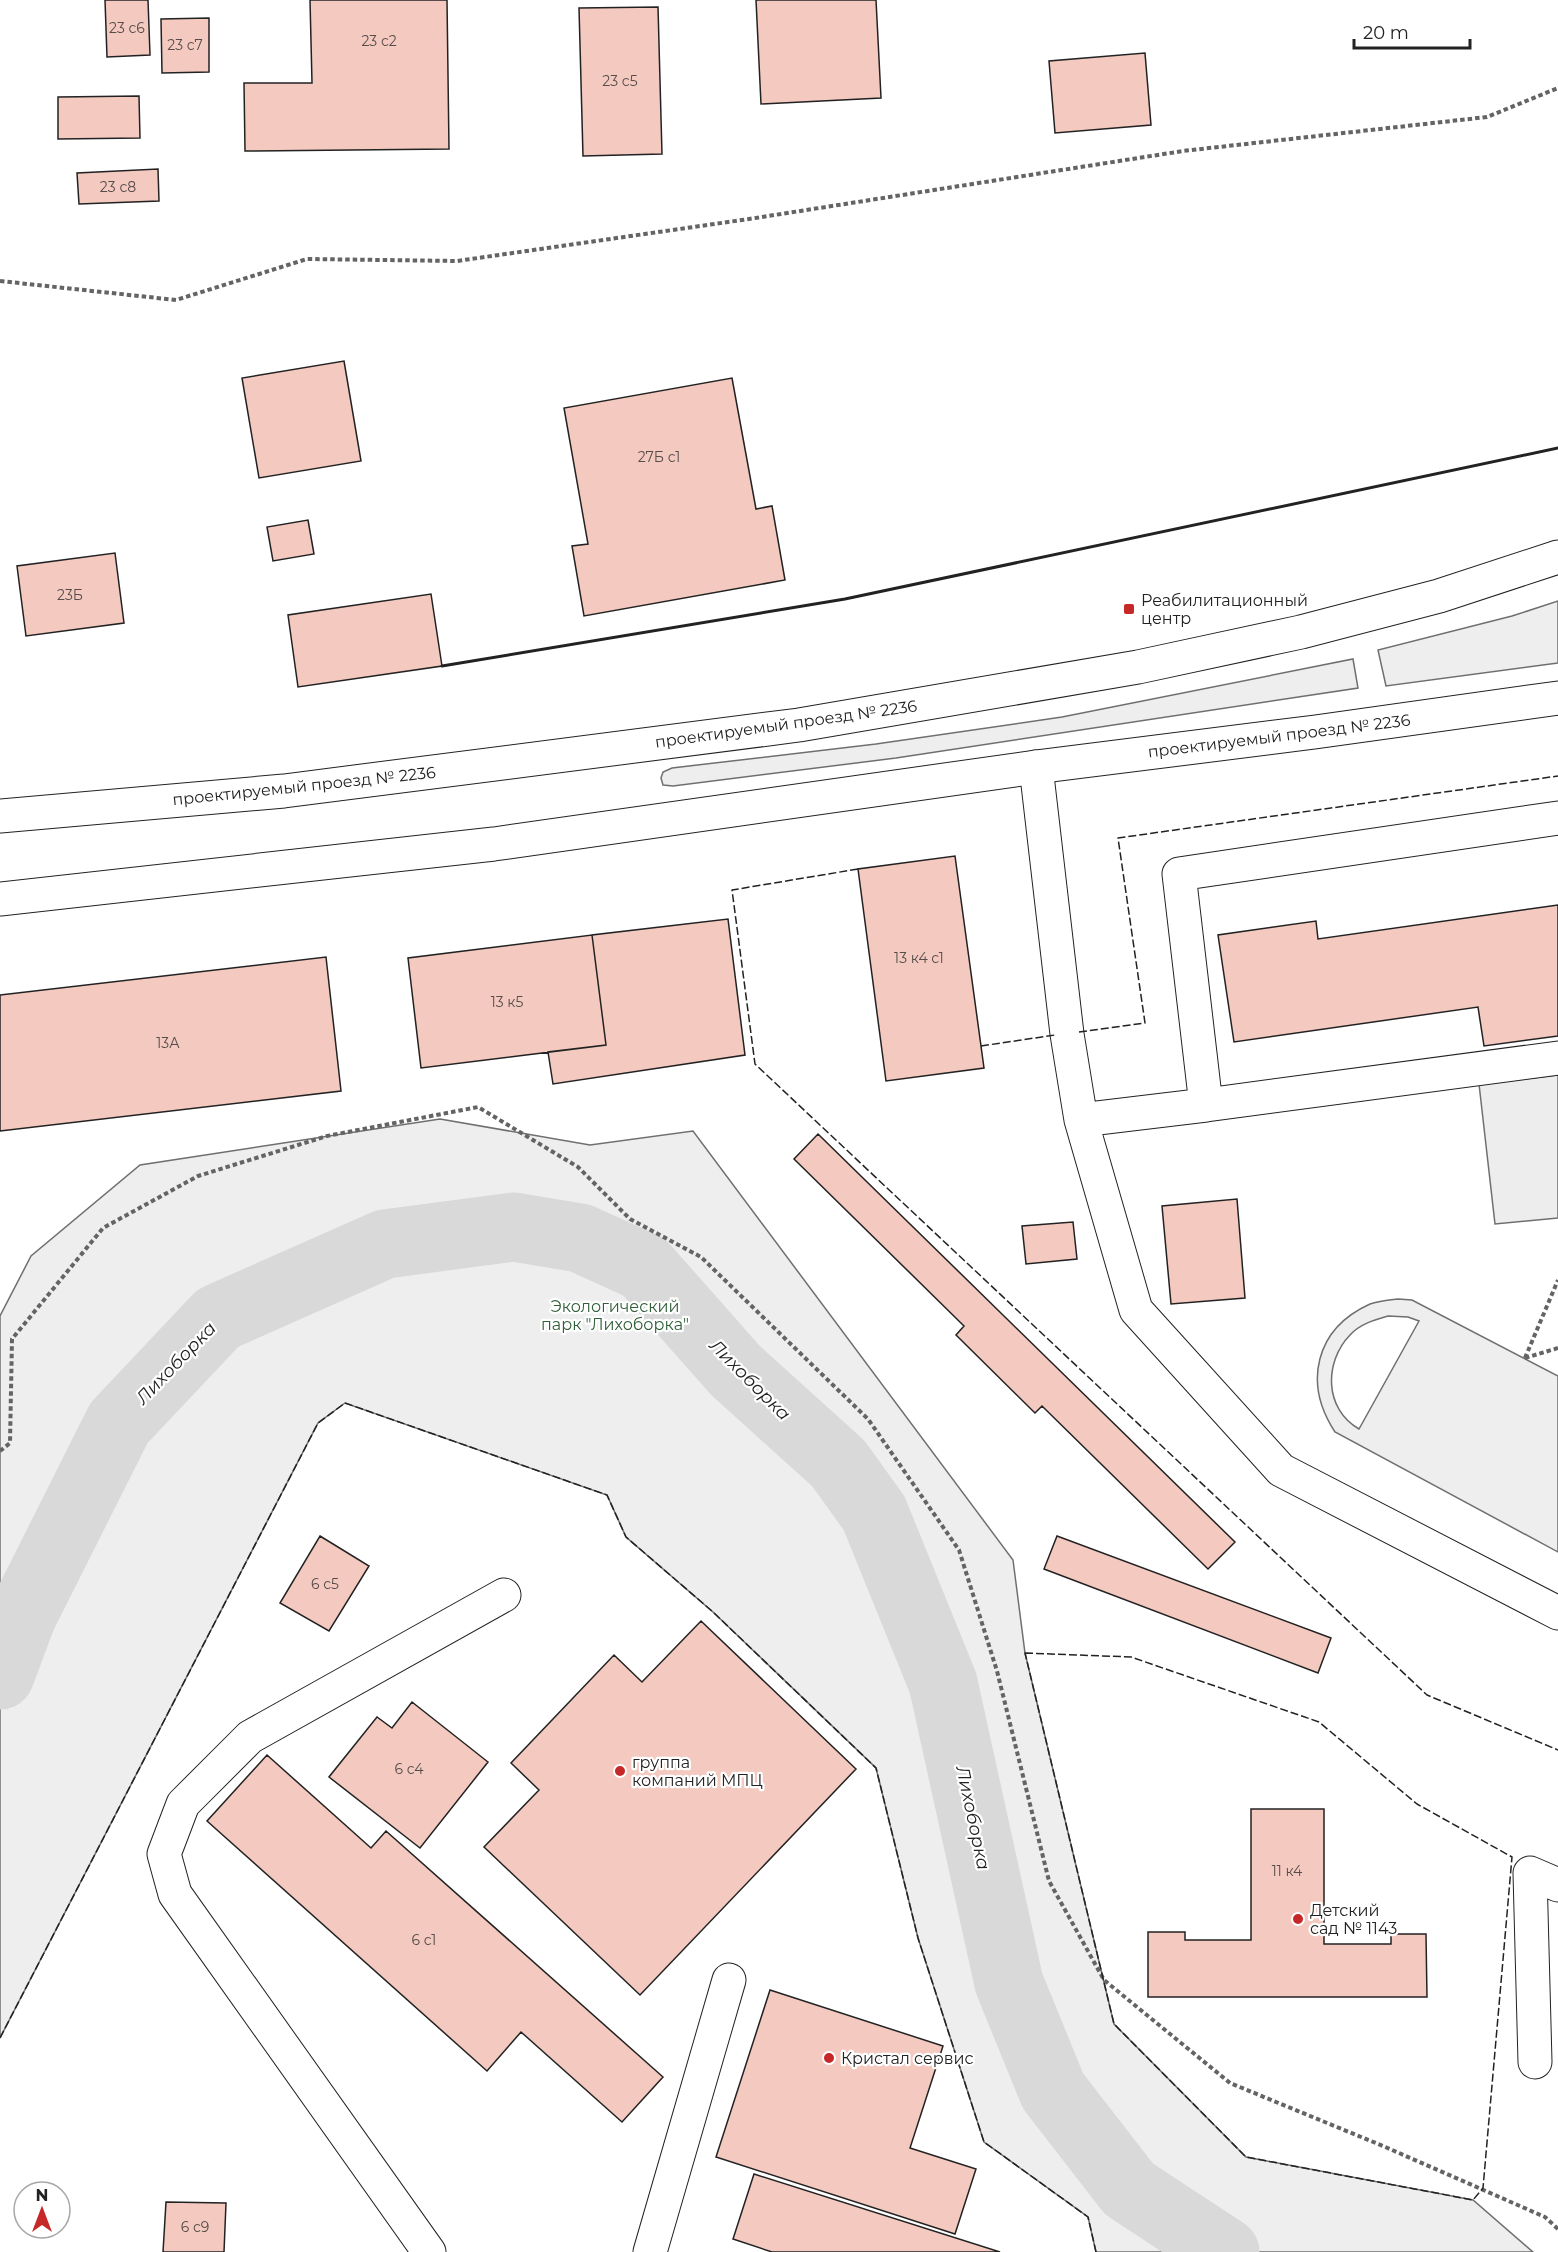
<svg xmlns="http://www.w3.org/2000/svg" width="1558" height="2252" viewBox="0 0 1558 2252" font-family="Montserrat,sans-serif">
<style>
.green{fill:#eee;stroke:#6f6f6f;stroke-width:1.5;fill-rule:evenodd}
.parking{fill:#ededed;stroke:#6f6f6f;stroke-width:1.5}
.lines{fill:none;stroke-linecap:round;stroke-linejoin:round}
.river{stroke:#d9d9d9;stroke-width:69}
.building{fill:#f3c9c0;stroke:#222;stroke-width:1.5}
.minor-casing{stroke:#222;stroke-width:35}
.major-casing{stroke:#222;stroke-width:35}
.path{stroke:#646464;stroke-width:4;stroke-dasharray:4.5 3;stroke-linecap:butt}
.minor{stroke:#fff;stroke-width:33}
.major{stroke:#fff;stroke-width:33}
.fence{stroke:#222;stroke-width:1.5;stroke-dasharray:8 3;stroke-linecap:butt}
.wall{stroke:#222;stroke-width:3}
.poi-dot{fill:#c62828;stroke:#fff;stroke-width:2}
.labels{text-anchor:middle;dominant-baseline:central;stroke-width:4.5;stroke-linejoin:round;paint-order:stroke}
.number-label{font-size:14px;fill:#564c4a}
.poi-label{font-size:16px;fill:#222;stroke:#fff;text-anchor:start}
.street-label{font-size:16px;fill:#222;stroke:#fff}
.park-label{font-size:16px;fill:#2f5e38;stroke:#fff}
.water-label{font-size:18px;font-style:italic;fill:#222;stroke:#fff}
</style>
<rect width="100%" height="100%" fill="#fff"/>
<!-- green -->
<path class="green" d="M1558,601V663L1386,686L1378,650L1512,616Z
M1353,659L1358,688L896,758L673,786L663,785L661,778L663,772L672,768L876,744L1062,717Z
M440,1119L590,1145L693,1131L1013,1560L1025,1653L1114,2024L1246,2157L1473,2200L1533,2252H1096L1088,2217L984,2142L918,1938L876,1768L713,1612L626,1537L607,1495L345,1403L318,1423L0,2038V1316L31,1256L140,1165Z
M1398,1299L1412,1300L1558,1376V1552L1335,1432C1303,1383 1315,1329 1370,1304C1378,1301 1389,1300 1398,1299ZM1388,1316L1408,1317L1419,1321L1359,1429C1324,1409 1324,1362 1350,1335C1360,1324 1374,1320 1388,1316Z"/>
<!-- parking -->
<path class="parking" d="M1558,1075V1218L1495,1224L1479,1084Z"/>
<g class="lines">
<!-- river -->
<path class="river" d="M0,1675L22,1616L119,1423L218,1318L385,1244L514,1227L580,1238L644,1267L736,1371L838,1463L874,1513L943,1683L1009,1983L1053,2091L1129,2189L1225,2252"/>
</g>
<!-- building -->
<path class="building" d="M105,0H148L150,55L107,57Z
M310,0H447L449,149L245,151L244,83H312Z
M756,0H876L881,98L761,104Z
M658,7L662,154L583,156L579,8Z
M209,18V72L162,73L161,19Z
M1145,53L1151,125L1055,133L1049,61Z
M139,96L140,138L58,139V97Z
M158,169L159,201L79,204L77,173Z
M344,361L361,461L259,478L242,378Z
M732,378L756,509L772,506L785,580L584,616L572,546L588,544L564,408Z
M308,520L314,554L273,561L267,527Z
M115,553L124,623L26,636L17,566Z
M431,594L442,666L298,687L288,615Z
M955,856L984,1068L886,1081L858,869Z
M1558,905V1036L1484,1046L1478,1007L1234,1042L1218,935L1316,921L1318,939Z
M728,919L745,1055L553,1084L548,1052L606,1045L592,935Z
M592,935L606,1045L421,1068L408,958Z
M326,957L341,1091L0,1131V995Z
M818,1134L1235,1542L1208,1569L1042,1406L1035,1413L956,1335L964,1326L794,1159Z
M1237,1199L1245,1298L1171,1304L1162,1206Z
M1073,1222L1077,1259L1026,1264L1022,1226Z
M320,1536L369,1566L329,1631L280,1603Z
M1057,1536L1331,1638L1318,1673L1044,1569Z
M701,1621L856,1769L640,1995L484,1847L539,1790L511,1763L614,1655L642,1682Z
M412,1702L488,1762L420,1848L329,1777L377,1717L392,1728Z
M267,1755L371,1848L386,1831L663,2077L622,2122L521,2032L487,2071L207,1821Z
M1251,1809H1324V1944H1391V1934H1426L1427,1997H1148V1932H1185V1940H1251Z
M770,1990L943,2046L910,2148L976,2169L955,2234L716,2157Z
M754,2174L1000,2252H772L733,2239Z
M166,2202L226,2203L224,2252H163Z"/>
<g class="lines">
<!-- minor casing -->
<g class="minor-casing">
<path id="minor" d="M1036,767L1067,1034L1081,1120L1136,1310L1281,1470L1558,1613
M1558,818L1179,874L1206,1105L1558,1058
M1081,1120L1206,1105
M1535,2062L1530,1873L1558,1885
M429,2252L175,1894L164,1854L183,1804L250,1737L504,1595
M650,2252L729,1980"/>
</g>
<!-- major casing -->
<g class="major-casing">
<path id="major" d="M0,816L284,791L799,725L1138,667L1301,632L1439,596L1558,557
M0,899L494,844L1036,767L1315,732L1558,698"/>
</g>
<!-- path -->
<path class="path" d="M0,281L176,300L307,259L457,261L749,219L1183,151L1487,117L1558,88
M1525,1358L1558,1280
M1525,1358L1558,1348
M0,1451L10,1443L12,1339L103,1228L198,1176L327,1136L478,1107L578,1167L630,1219L701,1257L868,1419L959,1550L997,1671L1049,1881L1104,1980L1230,2083L1383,2146L1545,2217L1558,2229"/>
<!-- minor -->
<use href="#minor" class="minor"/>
<!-- major -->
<use href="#major" class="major"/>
<!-- fence -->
<path class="fence" d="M858,869L732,890L755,1064L1427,1695L1558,1750
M1079,1032L1145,1023L1118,838L1558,776
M981,1046L1055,1035
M1025,1653L1131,1657L1319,1722L1417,1804L1512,1857L1483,2188L1473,2200L1246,2157L1114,2024Z
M0,2038L318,1423L345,1403L607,1495L626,1537L713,1612L876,1768L918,1938L984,2142L1088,2217L1096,2252"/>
<!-- wall -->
<path class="wall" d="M442,666L845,599L1558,448"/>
</g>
<!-- markers -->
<g class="poi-dot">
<rect x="1123" y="603" width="12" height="12" rx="3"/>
<circle cx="620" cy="1771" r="6"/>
<circle cx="1298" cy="1919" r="6"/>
<circle cx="829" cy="2058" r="6"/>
</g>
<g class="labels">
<!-- number labels -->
<g class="number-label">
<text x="127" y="28">23 с6</text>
<text x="379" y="41">23 с2</text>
<text x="185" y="45">23 с7</text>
<text x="620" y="81">23 с5</text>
<text x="118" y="187">23 с8</text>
<text x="659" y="457">27Б с1</text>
<text x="70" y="595">23Б</text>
<text x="919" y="958">13 к4 с1</text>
<text x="507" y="1002">13 к5</text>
<text x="168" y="1043">13А</text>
<text x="325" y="1584">6 с5</text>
<text x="409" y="1769">6 с4</text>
<text x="1287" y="1871">11 к4</text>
<text x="424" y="1940">6 с1</text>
<text x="195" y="2227">6 с9</text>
</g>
<!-- poi labels -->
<g class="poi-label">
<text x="1141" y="600">Реабилитационный<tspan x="1141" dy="18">центр</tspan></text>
<text x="632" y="1762">группа<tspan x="632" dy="18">компаний МПЦ</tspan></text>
<text x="1310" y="1910">Детский<tspan x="1310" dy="18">сад № 1143</tspan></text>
<text x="841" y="2058">Кристал сервис</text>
</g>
<!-- street labels -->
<g class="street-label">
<text transform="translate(786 724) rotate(-8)">проектируемый проезд № 2236</text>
<text transform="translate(1279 736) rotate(-7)">проектируемый проезд № 2236</text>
<text transform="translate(304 786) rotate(-6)">проектируемый проезд № 2236</text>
</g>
<!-- park labels -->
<g class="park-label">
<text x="615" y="1306">Экологический<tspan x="615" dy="18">парк "Лихоборка"</tspan></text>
</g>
<!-- water labels -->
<g class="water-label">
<text transform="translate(176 1363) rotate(-46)">Лихоборка</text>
<text transform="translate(750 1380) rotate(45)">Лихоборка</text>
<text transform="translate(973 1818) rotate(78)">Лихоборка</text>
</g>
</g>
<!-- north arrow -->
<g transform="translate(42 2210)"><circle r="28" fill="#ffffff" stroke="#a7a7a7" stroke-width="1.5"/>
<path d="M0-4.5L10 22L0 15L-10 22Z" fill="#c62828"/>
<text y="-9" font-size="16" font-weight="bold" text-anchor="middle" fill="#222222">N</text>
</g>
<!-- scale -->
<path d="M1354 39v9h116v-9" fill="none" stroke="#222222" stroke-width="3"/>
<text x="1363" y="39" font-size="18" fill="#222222" stroke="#ffffff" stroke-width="4.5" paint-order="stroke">20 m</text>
</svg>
